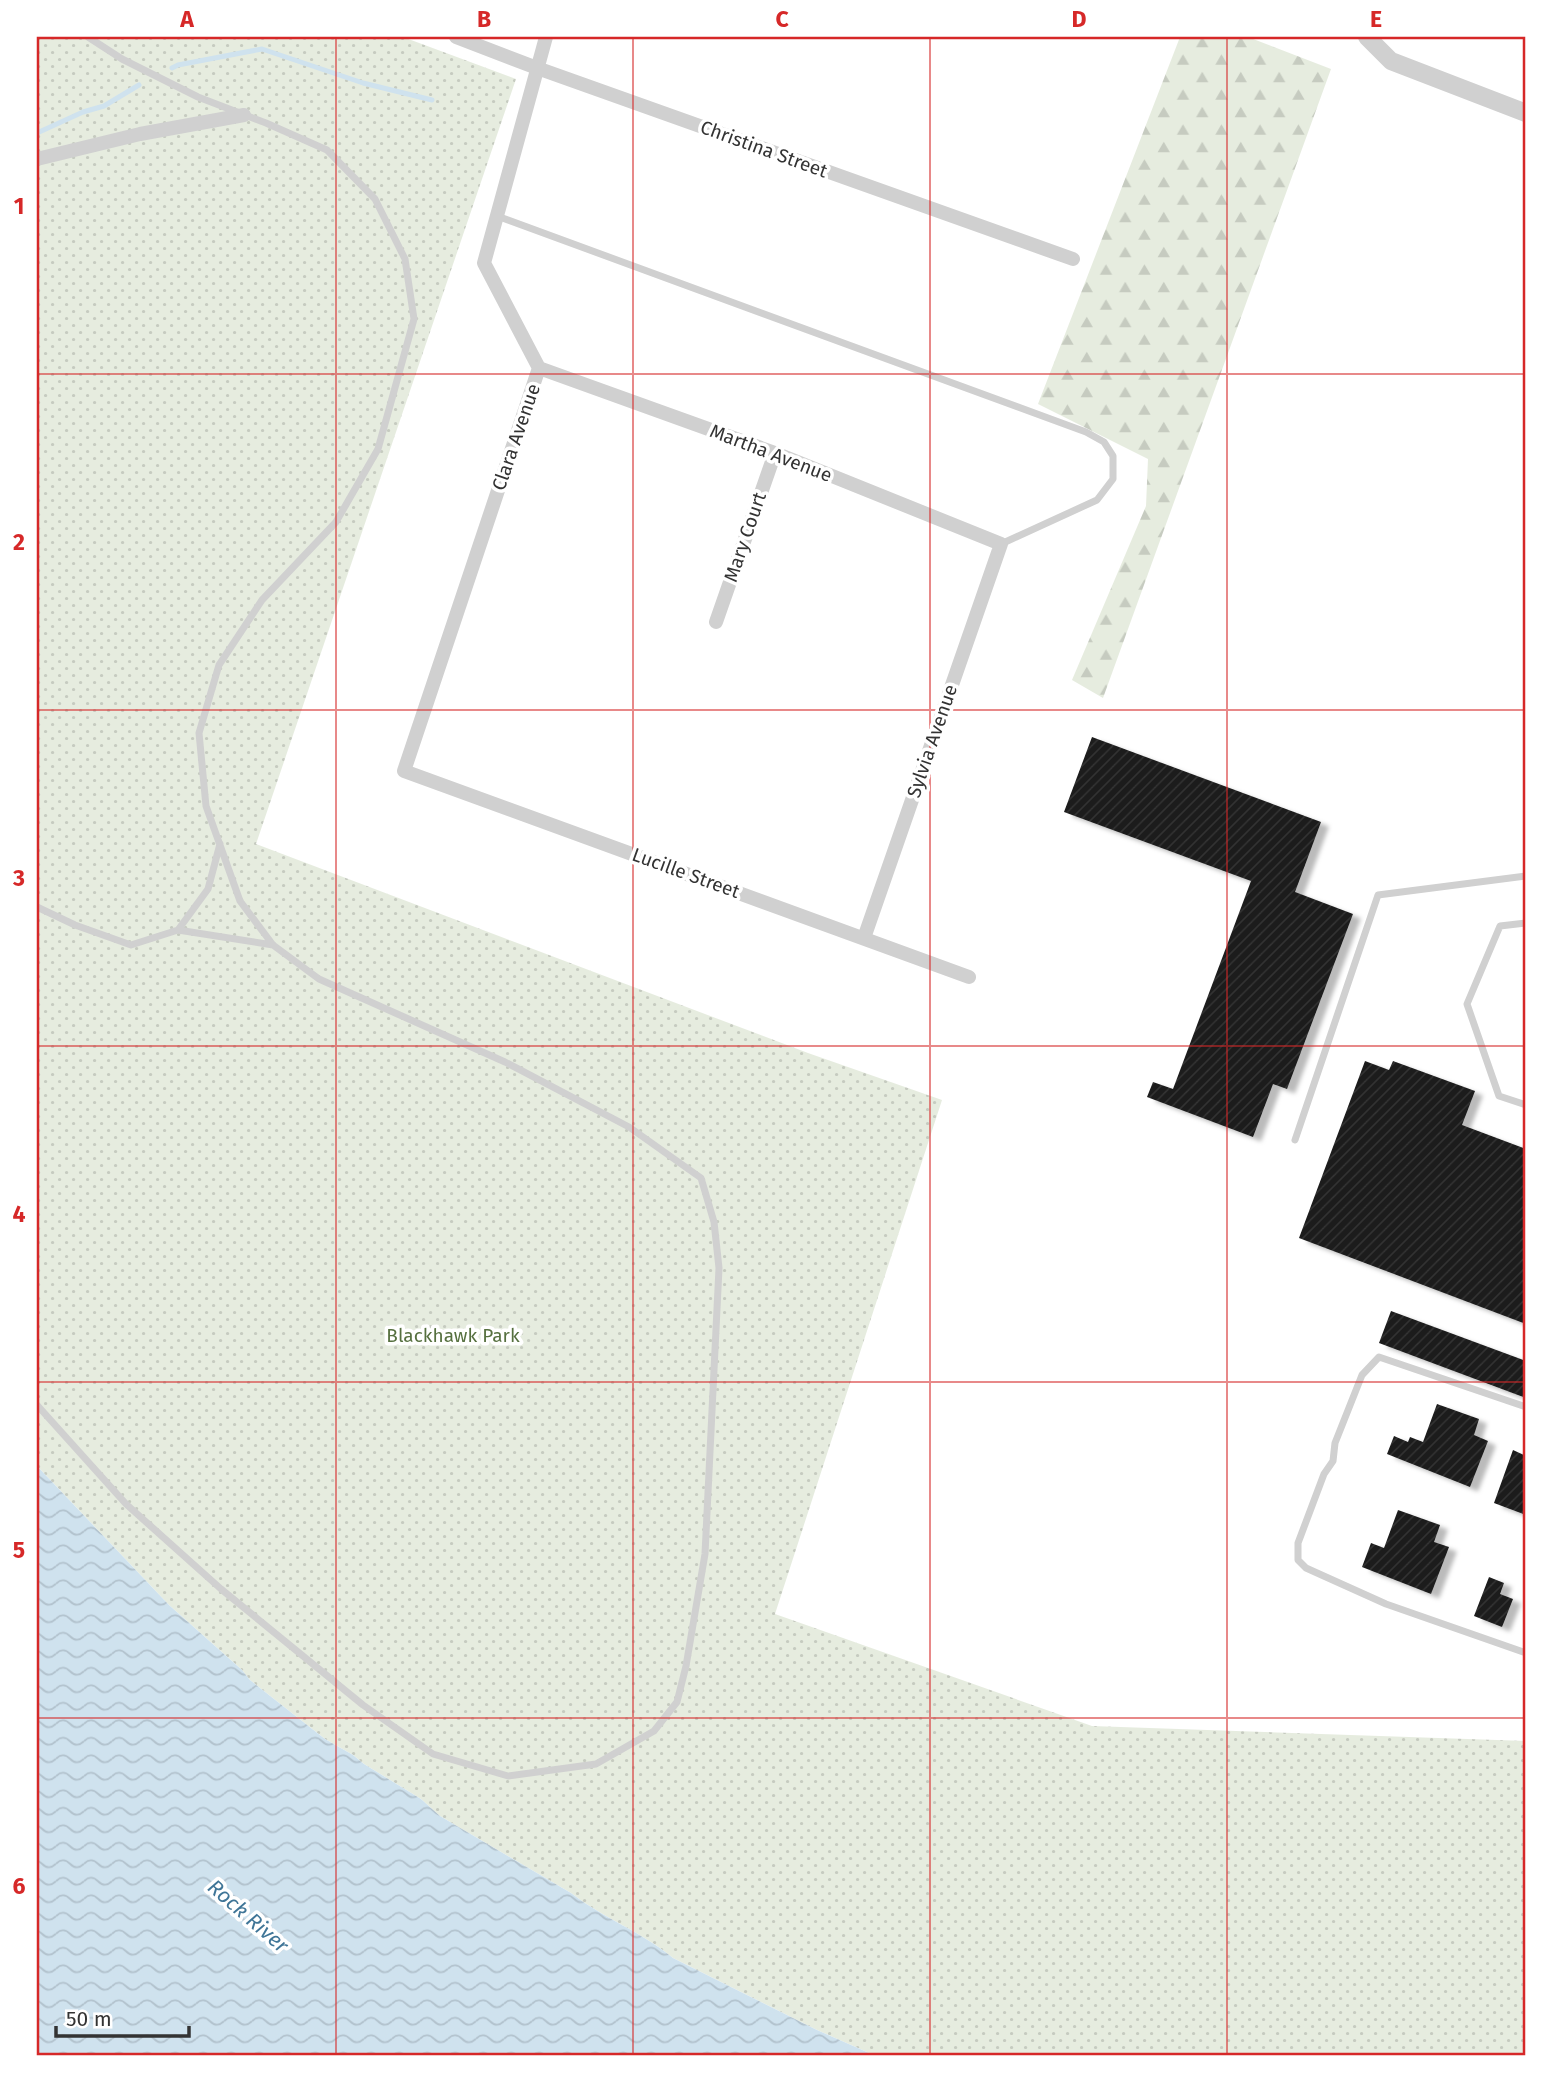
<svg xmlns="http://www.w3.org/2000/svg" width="1563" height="2093" viewBox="0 0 1563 2093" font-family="'Fira Sans',sans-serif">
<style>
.forest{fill:url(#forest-firs)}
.park{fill:url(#park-dots)}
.water{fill:url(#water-waves)}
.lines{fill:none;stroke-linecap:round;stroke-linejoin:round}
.stream{stroke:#cfe2ee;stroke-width:5}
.building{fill:url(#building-hatch);filter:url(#shadow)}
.service{stroke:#d0d0d0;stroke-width:7}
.minor{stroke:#d0d0d0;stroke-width:14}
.tertiary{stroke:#d0d0d0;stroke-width:18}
.grid{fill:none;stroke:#d62828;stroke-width:2;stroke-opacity:0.55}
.labels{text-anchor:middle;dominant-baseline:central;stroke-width:7;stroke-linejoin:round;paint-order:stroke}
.street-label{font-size:19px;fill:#333;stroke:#fff}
.park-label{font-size:19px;fill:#56703f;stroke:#fff}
.water-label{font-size:21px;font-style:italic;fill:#3f7597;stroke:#fff}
.neatline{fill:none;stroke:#d62828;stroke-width:2.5}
.grid-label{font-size:23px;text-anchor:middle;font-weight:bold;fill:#d62828}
</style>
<defs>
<pattern id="forest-firs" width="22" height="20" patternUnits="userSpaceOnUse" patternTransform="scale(1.75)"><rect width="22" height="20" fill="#e6ecdf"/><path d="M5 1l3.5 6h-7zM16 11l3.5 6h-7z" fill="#c6cbc0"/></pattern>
<pattern id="park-dots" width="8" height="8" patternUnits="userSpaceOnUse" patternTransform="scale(1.75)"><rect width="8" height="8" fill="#e6ecdf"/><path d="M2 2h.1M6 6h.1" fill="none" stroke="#c6cbc0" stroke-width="1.8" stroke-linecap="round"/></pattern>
<pattern id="water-waves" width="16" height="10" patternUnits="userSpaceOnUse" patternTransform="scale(1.75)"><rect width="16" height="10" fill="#cfe2ee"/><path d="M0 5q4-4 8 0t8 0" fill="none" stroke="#b2c2cd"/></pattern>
<pattern id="building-hatch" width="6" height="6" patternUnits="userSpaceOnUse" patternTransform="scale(1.75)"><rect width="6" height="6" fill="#1a1a1a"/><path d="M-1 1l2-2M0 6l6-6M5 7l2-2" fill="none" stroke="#333"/></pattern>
<filter id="shadow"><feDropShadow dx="8" dy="4.5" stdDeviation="2" flood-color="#0004"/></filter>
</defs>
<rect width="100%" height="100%" fill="#fff"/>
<!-- forest -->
<path class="forest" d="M1180,37H1248L1331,69L1103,698L1072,680L1146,506L1148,459L1038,404Z"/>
<!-- park -->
<path class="park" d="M37,37H403L516,79L256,844L808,1053L942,1100L775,1614L1092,1726L1526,1741V2056H876L817,2030L673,1958C642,1932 603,1918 571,1893L440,1816L421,1799L364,1764L353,1755L325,1739L250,1680L242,1670L169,1605L37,1466Z"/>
<!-- water -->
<path class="water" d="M37,1466L169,1605L242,1670L250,1680L325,1739L353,1755L364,1764L421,1799L440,1816L571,1893C603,1918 642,1932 673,1958L817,2030L876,2056H37Z"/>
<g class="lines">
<!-- stream -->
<path class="stream" d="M172,68L178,65L262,49L363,83L432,100
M37,133L83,112L104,106L139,85"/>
</g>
<!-- building -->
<path class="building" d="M1092,737L1321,822L1295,892L1353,914L1287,1089L1273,1084L1253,1137L1147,1097L1153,1082L1173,1089L1251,881L1064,812Z
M1365,1061L1389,1070L1393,1061L1475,1091L1462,1125L1526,1149V1324L1299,1238Z
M1391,1311L1526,1361V1398L1379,1343Z
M1437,1404L1479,1419L1474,1435L1488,1441L1470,1487L1387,1454L1394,1436L1408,1442L1410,1437L1423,1442Z
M1513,1450L1526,1456V1515L1494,1503Z
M1398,1510L1440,1525L1434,1542L1449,1547L1431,1594L1362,1567L1371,1543L1384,1548Z
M1489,1577L1504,1583L1500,1594L1513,1599L1502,1627L1474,1616Z"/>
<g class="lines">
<!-- service -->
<path class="service" d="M497,216L1086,432L1104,442L1113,456V479L1097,500L1001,544
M37,907L75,925L131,945L178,930L273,945
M1526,923L1500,926L1467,1004L1499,1096L1526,1105
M178,930L208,889L220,844
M1295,1140L1378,895L1526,876
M37,1405L126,1504L221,1589L363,1705L433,1754L508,1776L596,1764L654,1731L677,1702L686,1666L705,1554L719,1268L714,1222L701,1178L629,1127L505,1062L319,979L273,945L240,901L206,806L199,733L219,665L262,600L336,522L378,449L414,319L405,259L375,199L327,150L266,123L198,97L122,59L88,37
M1526,1407L1379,1357L1362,1375L1335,1443L1333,1461L1324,1474L1298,1543V1560L1306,1568L1386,1604L1526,1653"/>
<!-- minor -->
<path class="minor" d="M456,37L537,68L1073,259
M546,37L484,263L539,368L404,771L969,977
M37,159L140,134L244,115
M539,368L775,453L1001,544L864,938
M716,622L775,453"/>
<!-- tertiary -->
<path class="tertiary" d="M1367,37L1391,61L1526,113"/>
</g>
<!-- grid -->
<path class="grid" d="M336,37V2056M633,37V2056M930,37V2056M1227,37V2056M37,374H1526M37,710H1526M37,1046H1526M37,1382H1526M37,1718H1526"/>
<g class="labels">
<!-- street labels -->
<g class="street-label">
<text transform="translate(764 149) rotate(20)">Christina Street</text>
<text transform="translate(516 437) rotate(-71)">Clara Avenue</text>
<text transform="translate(771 453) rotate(21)">Martha Avenue</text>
<text transform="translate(745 537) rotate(-71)">Mary Court</text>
<text transform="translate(932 741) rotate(-71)">Sylvia Avenue</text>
<text transform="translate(686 873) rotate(20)">Lucille Street</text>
</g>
<!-- park labels -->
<g class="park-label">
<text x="453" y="1335">Blackhawk Park</text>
</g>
<!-- water labels -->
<g class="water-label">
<text transform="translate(248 1916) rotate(41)">Rock River</text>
</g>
</g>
<!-- border -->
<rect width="1563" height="2093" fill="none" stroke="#ffffff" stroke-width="77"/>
<!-- scale -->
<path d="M56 2026v10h133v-10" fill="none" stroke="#333333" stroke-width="3.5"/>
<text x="66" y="2026" font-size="21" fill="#333333" stroke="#ffffff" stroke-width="5" paint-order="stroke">50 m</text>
<rect x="38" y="38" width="1486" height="2016" class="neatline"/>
<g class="grid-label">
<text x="187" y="27">A</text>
<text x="484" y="27">B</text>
<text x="782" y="27">C</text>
<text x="1079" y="27">D</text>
<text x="1376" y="27">E</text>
<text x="19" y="214">1</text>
<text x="19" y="550">2</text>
<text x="19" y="886">3</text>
<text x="19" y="1222">4</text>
<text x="19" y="1558">5</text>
<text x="19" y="1894">6</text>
</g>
</svg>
